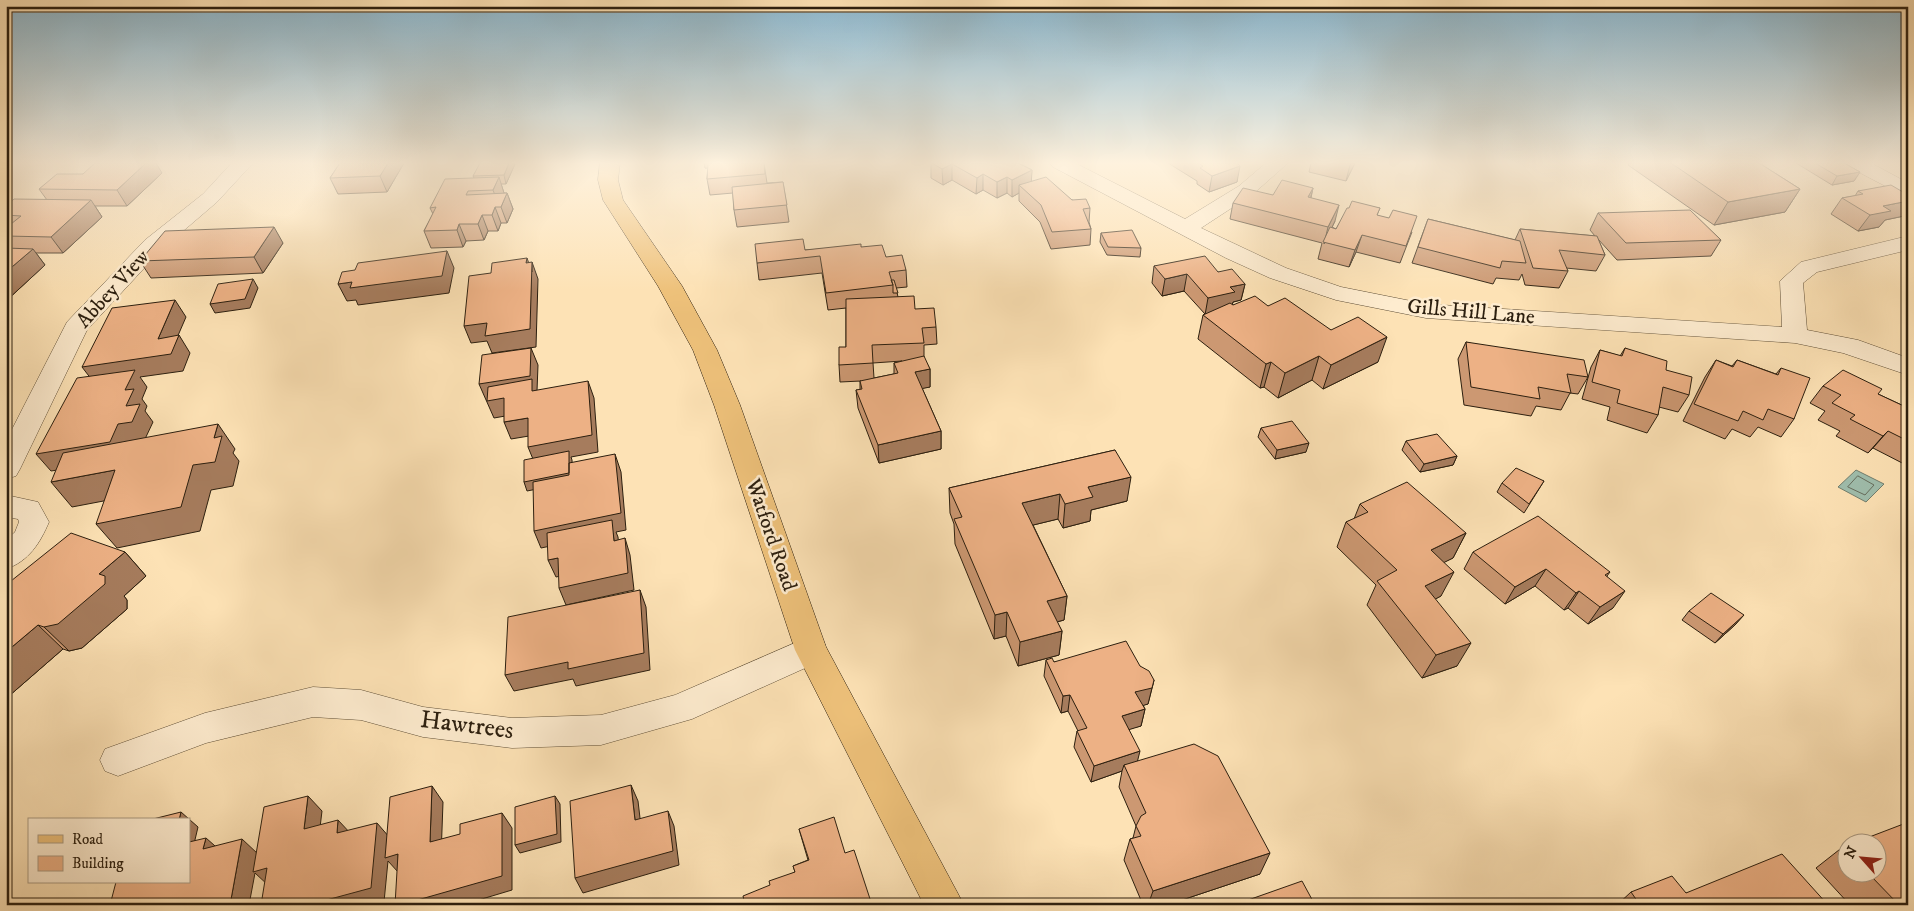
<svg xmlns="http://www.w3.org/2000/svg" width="1914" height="911" viewBox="0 0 1914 911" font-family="'IM FELL DW Pica',serif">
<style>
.water{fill:#9fbead;stroke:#717e6e}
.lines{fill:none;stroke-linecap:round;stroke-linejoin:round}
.shore{stroke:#666e5e;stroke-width:1}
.minor-casing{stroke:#605038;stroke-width:1}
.major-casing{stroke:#2c1f0f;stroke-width:1}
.minor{fill:#feeccf;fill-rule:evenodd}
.major{fill:#eec17a;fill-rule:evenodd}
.wall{fill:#cc9872;stroke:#2c1f0f;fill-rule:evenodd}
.shaded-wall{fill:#a67c5d;stroke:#2c1f0f}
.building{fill:#edb185;stroke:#2c1f0f}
.labels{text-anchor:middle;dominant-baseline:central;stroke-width:5;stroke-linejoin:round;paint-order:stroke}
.street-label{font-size:21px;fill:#2c1f0f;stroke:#feeccf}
.near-street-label{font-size:25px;fill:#2c1f0f;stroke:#feeccf}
</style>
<rect width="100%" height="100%" fill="#fde2b5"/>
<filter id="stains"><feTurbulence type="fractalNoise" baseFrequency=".004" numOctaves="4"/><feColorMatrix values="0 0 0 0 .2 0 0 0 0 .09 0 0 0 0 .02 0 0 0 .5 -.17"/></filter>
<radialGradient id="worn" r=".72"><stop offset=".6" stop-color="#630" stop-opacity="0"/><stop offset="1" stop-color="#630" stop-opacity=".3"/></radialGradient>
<!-- water -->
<path class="water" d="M1856,470L1884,484L1866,502L1838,487Z"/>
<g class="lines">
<!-- shore -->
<path class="shore" d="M1858,476L1874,485L1865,495L1848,487Z"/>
<!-- minor casing -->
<g class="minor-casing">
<path id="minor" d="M232,163H253L217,202L161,250L87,330L20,469L16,476L6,479V441L67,322L145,240L203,194Z
M1050,163H1075L1185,219L1239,186L1266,163H1288L1253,194L1201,228L1286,268L1341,287L1426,304L1782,327L1780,281L1801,262L1908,236V250L1817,272L1803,283L1807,330L1858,340L1908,358V375L1843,353L1795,343L1426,318L1336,300L1270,278L1226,258L1053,167Z
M1846,163H1871L1908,183V198L1849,167Z
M6,495L38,502L49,522C40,543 29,561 6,569V540L15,532L19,522L18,519L6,517Z
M811,636L823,640L827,650L823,660L692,719L601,745L512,748L423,737L361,720L313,717L206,743L118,776L105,771L100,760L105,749L205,713L313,687L361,690L423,707L512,718L601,715L675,695Z"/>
</g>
<!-- major casing -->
<g class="major-casing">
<path id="major" d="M600,163H620L618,180L623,200L682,286L717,350L740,405L826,647L964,905H924L795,650L714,405L693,350L658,286L603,200L598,180Z"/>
</g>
<!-- minor -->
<use href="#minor" class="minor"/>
<!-- major -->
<use href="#major" class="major"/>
</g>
<!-- wall -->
<path class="wall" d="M340,163H404L387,192L338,194L330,178Z
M704,163H764L767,183L783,182L789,222L737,227L734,210L733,193L710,195L707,179L708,168H705Z
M931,163H1018L1032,170L1031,181L1090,208L1089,222L1091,229L1090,245L1051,249L1040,222L1019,201V193L1012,197L1007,193L997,198L983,190L976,194L952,180L943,185L931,178Z
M1168,163H1237V182L1209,192L1197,184V181Z
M1311,163H1355L1346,181L1309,172Z
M1629,163H1759L1800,189L1785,212L1714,225L1628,165Z
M1796,163H1844L1860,172L1854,181L1832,185Z
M515,164L506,184H501L504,193H507L513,209L507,223H501L498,231H488L484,240L466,241L463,247L431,248L424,231L433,214L430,208L474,178L473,176Z
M162,173L127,206H95L102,217L63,253H36L45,265L6,301V206L47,200L39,189L83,174Z
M1313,188L1311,198L1335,221L1332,227L1336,229L1349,208H1380L1377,215L1412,232L1400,263L1356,252L1349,267L1318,259L1322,243L1230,219L1233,203Z
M1858,191L1908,195V211L1904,216L1885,220L1879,227L1858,231L1831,214L1842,198L1855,196Z
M1598,213L1721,240L1711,256L1617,260L1598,239L1605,255L1596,271L1566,268L1568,271L1559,288L1525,285L1522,274L1519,280L1496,278L1493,284L1412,263L1428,219L1515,240L1520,229L1595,236L1590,230Z
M1101,233L1141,248L1140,257L1107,255L1100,242Z
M283,243L263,273L151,278L140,261Z
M861,247L886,257L906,270L907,287L896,288L898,297L915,309L936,327L937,344L924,345V358L930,369V387L922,388L941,431V449L879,463L858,408L856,390H860V381H861L840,382L839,365L846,347V308L828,310L822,273L759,280L757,263L805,250ZM902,361L894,363V374L874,378L873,363Z
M1154,266L1218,272L1245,284L1241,300L1233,302L1232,305H1233L1268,306L1331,330L1378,362L1323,389L1312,380L1278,398L1264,387L1260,388L1198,339L1203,315L1205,314L1184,291L1162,296L1152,283Z
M1466,342L1588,377L1578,394L1570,393L1561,410L1536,406L1531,416L1464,405L1458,359Z
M1625,348L1666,370L1689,395L1678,412L1659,407L1658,415L1647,433L1607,420L1610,407L1582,399L1591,367L1600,350L1620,356Z
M1716,360L1732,366L1737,360L1776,374L1781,368L1794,419L1781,437L1758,427L1750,437L1732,429L1725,439L1683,421L1705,377Z
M1823,386L1878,394L1908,408V466L1873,448L1868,453L1836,436L1840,431L1818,420L1825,411L1810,403Z
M1261,428L1306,452L1275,459L1258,437Z
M1406,441L1457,456L1453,465L1420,472L1402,450Z
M1115,450L1127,501L1091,510L1090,521L1063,528L1058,519L1033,525L1067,596L1064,620L1057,622L1062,631L1059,655L1018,666L1006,636L994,639L955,544L954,524L950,513L949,488Z
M1544,481L1524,513L1497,492L1502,483Z
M1360,504L1466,533L1453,558L1444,562L1441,596L1435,599L1457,666L1422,678L1367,605L1376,585L1337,547L1346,522L1354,519Z
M125,552L146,576L124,596L127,600V609L82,648L69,651L63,649L9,696L6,695V585Z
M1473,552L1610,572L1607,576L1613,608L1588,624L1568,608L1564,610L1535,586L1505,604L1464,569Z
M1689,611L1736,624L1715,643L1682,620Z
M1046,660L1054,662L1140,666L1154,680L1148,704L1143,705L1145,709L1141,726L1128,729L1137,761L1260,874L1167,905H1143L1124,860L1130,839L1133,838L1136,826L1119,787L1122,771L1091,782L1074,747L1077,731H1078L1068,711L1061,713L1044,676Z
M799,829L845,853L770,885L795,872L793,866L808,860Z
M1846,845V874H1876L1908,905H1850L1816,868L1844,846Z
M1631,892L1686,893L1828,905H1617Z"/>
<!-- shaded-wall -->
<path class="shaded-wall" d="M146,163H156L162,173L127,206L117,190Z
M388,163H404L387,192L380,176Z
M509,163L515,164L506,184L504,175Z
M704,163H711L712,168H705Z
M1351,163H1355L1346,181L1350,165Z
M952,164V180L943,185L942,169Z
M1240,166L1237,182L1209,192L1212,176Z
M1032,170L1031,187L1019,185V193L1012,197V180Z
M1860,172L1854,181L1832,185L1837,176Z
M983,174V190L976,194L977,178Z
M499,177L504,193L499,206L493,190Z
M1007,177V193L997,198V182Z
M1313,188L1309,204L1308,197Z
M1800,189L1785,212L1714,225L1728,202Z
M507,193L513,209L507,223L501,207Z
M91,200L102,217L63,253L51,237Z
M1908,201V211L1904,216L1885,220L1879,227L1858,231L1870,215L1883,206Z
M1339,205L1335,221L1324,244L1328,227Z
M495,207L501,223L498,231L492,215Z
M482,215L488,231L484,240L478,224Z
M459,224L466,241L463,247L457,230Z
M274,227L283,243L263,273L254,257Z
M1362,235L1356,252L1349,267L1355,250Z
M33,249L45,265L6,301V272Z
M447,251L454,268L449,293L358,305L356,300L347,301L338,284L352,282Z
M527,258L532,272V262L538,279L536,347L492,353L487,341L471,343L464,326L526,263Z
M1187,274L1184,291L1162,296L1165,279Z
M253,279L258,288L250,308L215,313L210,304Z
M1245,284L1241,300L1233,302L1231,309L1205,315L1208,298L1230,287Z
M175,300L186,317L170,354L179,335L190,353L183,371L140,377L147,387L142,399L147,406L145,411L153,422L145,439L123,460L51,471L36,454L126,406L95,384L82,367L158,339Z
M1387,337L1378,362L1323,389L1331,365Z
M531,348L538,365L537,391L511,415L494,418L479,384Z
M1319,356L1312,380L1278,398L1285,373Z
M1271,362L1264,387L1260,388L1266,364Z
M930,369V387L915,390V372Z
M588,381L594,398L598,452L571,457L572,460L573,482L527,491L524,482L535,464L528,447Z
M528,418L535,435L511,439L504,422Z
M218,424L235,449L233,453L239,461L233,486L211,490L200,531L117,548L96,524L193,465L214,438Z
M941,431V449L879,463L878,445Z
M1888,431L1873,448L1868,453L1883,436Z
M1309,443L1306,452L1275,459L1277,450Z
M615,454L621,472L626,530L616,532L618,537L620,558L614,541L613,533L541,548L534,531Z
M1457,456L1453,465L1420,472L1424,464Z
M115,470L135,495L72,507L51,482Z
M1131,477L1127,501L1091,510L1090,521L1063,528L1065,504L1088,487Z
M1060,494L1058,519L1021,528L1022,503Z
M1466,533L1453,558L1419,575L1431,550Z
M625,538L630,555L634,590L566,605L559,588Z
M125,552L146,576L124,596L127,600V609L82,648L69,651L44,627L99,574Z
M558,558L565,575L556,577L548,560Z
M1546,569L1535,586L1505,604L1515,587Z
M1454,572L1441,596L1413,611L1425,586Z
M640,590L646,607L650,670L576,686L573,679L514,691L505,675Z
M1579,591L1568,608L1564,610L1576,593Z
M1625,591L1613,608L1588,624L1600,607Z
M1067,596L1064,620L1045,625L1047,601Z
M1007,612L1006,636L994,639L995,615Z
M1744,615L1736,624L1715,643L1723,634Z
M38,625L63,649L9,696L6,693V652Z
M1062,631L1059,655L1018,666L1020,642Z
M1471,643L1457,666L1422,678L1436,655Z
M1154,680L1148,704L1132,709L1135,692Z
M1070,695L1068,711L1061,713L1063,696Z
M1145,709L1141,726L1118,733L1122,716Z
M1140,751L1136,767L1124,765L1122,771L1091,782L1094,766Z
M631,785L638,801L642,835L635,820Z
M432,786L443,802L441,857L430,842Z
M308,796L322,811L318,844L304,829Z
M555,796L560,804L561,842L520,853L515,845Z
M668,811L674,826L679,865L583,893L575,878Z
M181,812L198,827L190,861L189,860V820H179Z
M502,813L512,828V890L462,905H400Z
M338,820L352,835L337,833Z
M377,823L390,838L398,854V872L388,861L384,902L374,905H308Z
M206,838L223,853L203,849Z
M242,839L258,854L267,868L269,886L255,873L249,905H230Z
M1270,853L1260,874L1167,905H1148L1153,891Z"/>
<!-- building -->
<path class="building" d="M95,163H146L117,190L39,189L57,174H83Z
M340,163H388L380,176L330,178Z
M480,163H509L504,175L473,176Z
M708,163H764L765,174L707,179Z
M932,163H1018L1032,170L1012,180L1007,177L997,182L983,174L977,178L952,164L942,169Z
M1198,163H1237L1240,166L1212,176L1200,168L1203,166Z
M1671,163H1759L1800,189L1728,202Z
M1815,163H1844L1860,172L1837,176Z
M499,177L493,190L468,191L466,195L507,193L501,207H495L492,215H482L478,224H459L457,230L424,231L436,207L430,208L445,179Z
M1046,177L1072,200L1086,199L1090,208L1083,209L1091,229L1052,232L1041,205L1019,185Z
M1282,180L1313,188L1308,197L1339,205L1328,227L1233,203L1243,188L1273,195Z
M783,182L787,205L734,210L732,187Z
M1891,185L1908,195V201L1883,206L1891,211L1870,215L1842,198L1863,194L1858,191Z
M14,199L91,200L51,237L6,236V228L21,216L6,215V206Z
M1352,201L1380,208L1377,215L1389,218L1393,210L1417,216L1406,246L1362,235L1355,250L1323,242L1330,227L1336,229L1347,208H1349Z
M1690,210L1721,240L1626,243L1598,213Z
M1428,219L1520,241L1526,263L1502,261L1500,268L1418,247Z
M274,227L254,257L140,261L165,231Z
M1520,229L1597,236L1605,255L1559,250L1568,271L1533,268Z
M1132,230L1141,248L1108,247L1101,233Z
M803,239L805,250L861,244V247L882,245L886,257L902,255L906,270L889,272L893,285L826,293L820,256L757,263L755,244Z
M6,248L33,249L6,272Z
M447,251L442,276L350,288L352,282L338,284L342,272L355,270L358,263Z
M1205,256L1218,272L1232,269L1245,284L1230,287L1235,292L1208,298L1187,274L1165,279L1154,266Z
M527,258L526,263L532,262L530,329L485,336L487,323L464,326L469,276L491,273L492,263Z
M253,279L245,299L210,304L218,284Z
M891,280H894L898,293H893V285Z
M914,296L915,309L934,308L936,327L922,328L924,343L872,345L873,363L839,365V347H846V299Z
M1255,296L1268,306L1285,298L1331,330L1358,317L1387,337L1331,365L1319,356L1285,373L1271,362L1266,364L1203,315L1230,303L1233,305Z
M175,300L158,339L179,335L171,354L82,367L112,308Z
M1466,342L1584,360L1588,377L1567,374L1571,393L1538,387L1540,399L1471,387Z
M531,348L530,376L479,384L482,355Z
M1625,348L1667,361L1666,370L1692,377L1689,395L1663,387L1658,415L1617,403L1620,390L1592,382L1600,350L1622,356Z
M924,356L930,369L915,372L941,431L878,445L856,390L862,389L860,381L898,373L894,363Z
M1716,360L1733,367L1737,360L1778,375L1781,368L1810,378L1794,419L1768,409L1763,420L1743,411L1738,421L1694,404Z
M135,370L125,390L134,389L126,406L140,404L132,422L118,424L110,442L36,454L77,378Z
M1843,370L1882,389L1878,394L1908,408V441L1888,431L1883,436L1850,419L1855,415L1832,403L1841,395L1823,386Z
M532,379V391L588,381L592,435L528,447V418L504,422V398L487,401L488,387Z
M1292,421L1309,443L1277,450L1261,428Z
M218,424L214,438L222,436L215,462L193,465L181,507L96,524L115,470L51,482L63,453Z
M1437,434L1457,456L1424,464L1406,441Z
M1115,450L1131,477L1088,487L1093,497L1065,504L1060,494L1022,503L1067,596L1047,601L1062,631L1020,642L1007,612L995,615L954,519L962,517L949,488Z
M569,451V473L524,482V460Z
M615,454L621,513L534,531L533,482L569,475V463Z
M1516,468L1544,481L1529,504L1502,483Z
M1407,482L1466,533L1431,550L1454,572L1425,586L1471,643L1436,655L1377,581L1397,570L1346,522L1368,512L1360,504Z
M1538,516L1610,572L1605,575L1625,591L1600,607L1579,591L1576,593L1546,569L1515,587L1473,552Z
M612,520L614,541L625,538L628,573L559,588L558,558L548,560L547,533Z
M71,533L125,552L99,574L105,576V584L58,624L44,627L38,625L6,652V585Z
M640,590L644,653L568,669V662L505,675L508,617Z
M1711,593L1744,615L1723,634L1689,611Z
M1126,641L1140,666L1149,671L1154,680L1152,688L1135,692L1145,709L1122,716L1140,751L1094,766L1077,731L1087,728L1070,695L1063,696L1046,660L1052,658L1054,662Z
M1194,744L1218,756L1270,853L1153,891L1130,839L1141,836L1136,826L1141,816L1146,813L1124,765Z
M631,785L635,820L668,811L673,851L575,878L570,801Z
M432,786L430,842L460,834V824L502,813V876L400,905H395L398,854L385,858L390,797Z
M308,796L304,829L338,820L337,833L377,823L371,888L308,905H261L267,868L253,872L264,807Z
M555,796L557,834L515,845V807Z
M181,812L179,820H149Z
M834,817L845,853L854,850L872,905H745L743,896L770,885L769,881L795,872L793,866L809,860L799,829Z
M1906,823L1908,825V905H1899L1869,874H1876V844H1851Z
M206,838L203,849L242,839L230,905H110L116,882H189V842Z
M1782,854L1828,905H1640L1631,892L1672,876L1686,893Z
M1302,881L1315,905H1234Z"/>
<!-- sky -->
<linearGradient id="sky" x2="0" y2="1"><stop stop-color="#8bb8d0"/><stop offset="0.56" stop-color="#fef2de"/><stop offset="1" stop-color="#fef2de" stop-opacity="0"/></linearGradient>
<rect width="1914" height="291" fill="url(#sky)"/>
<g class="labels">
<!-- street labels -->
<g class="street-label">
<text transform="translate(113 289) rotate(-48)">Abbey View</text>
<text transform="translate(1471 312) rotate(5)">Gills Hill Lane</text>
<text transform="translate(771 535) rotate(71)">Watford Road</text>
</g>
<!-- near-street labels -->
<g class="near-street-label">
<text transform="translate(467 725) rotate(7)">Hawtrees</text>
</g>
</g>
<!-- margin -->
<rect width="1914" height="911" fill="none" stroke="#fde2b5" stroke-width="25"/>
<rect x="8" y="8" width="1899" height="896" fill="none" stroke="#2c1f0f" stroke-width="2.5"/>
<rect x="12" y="12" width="1889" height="886" fill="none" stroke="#2c1f0f"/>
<!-- legend -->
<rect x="28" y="818" width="162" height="65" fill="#feeccf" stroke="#aa9a82"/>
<rect x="38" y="835" width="25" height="8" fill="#eec17a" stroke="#aa9a82"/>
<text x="72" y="844" font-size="15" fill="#2c1f0f">Road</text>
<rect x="38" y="856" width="25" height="15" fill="#edb185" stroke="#aa9a82"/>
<text x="72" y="868" font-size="15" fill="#2c1f0f">Building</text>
<!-- north arrow -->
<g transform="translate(1862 858) rotate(297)"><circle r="24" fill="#feeccf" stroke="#aa9a82"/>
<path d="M0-4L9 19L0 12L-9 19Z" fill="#8f2418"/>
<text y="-8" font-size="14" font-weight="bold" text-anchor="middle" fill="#2c1f0f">N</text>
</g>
<rect width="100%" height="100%" filter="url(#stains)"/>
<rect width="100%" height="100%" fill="url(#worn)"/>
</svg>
